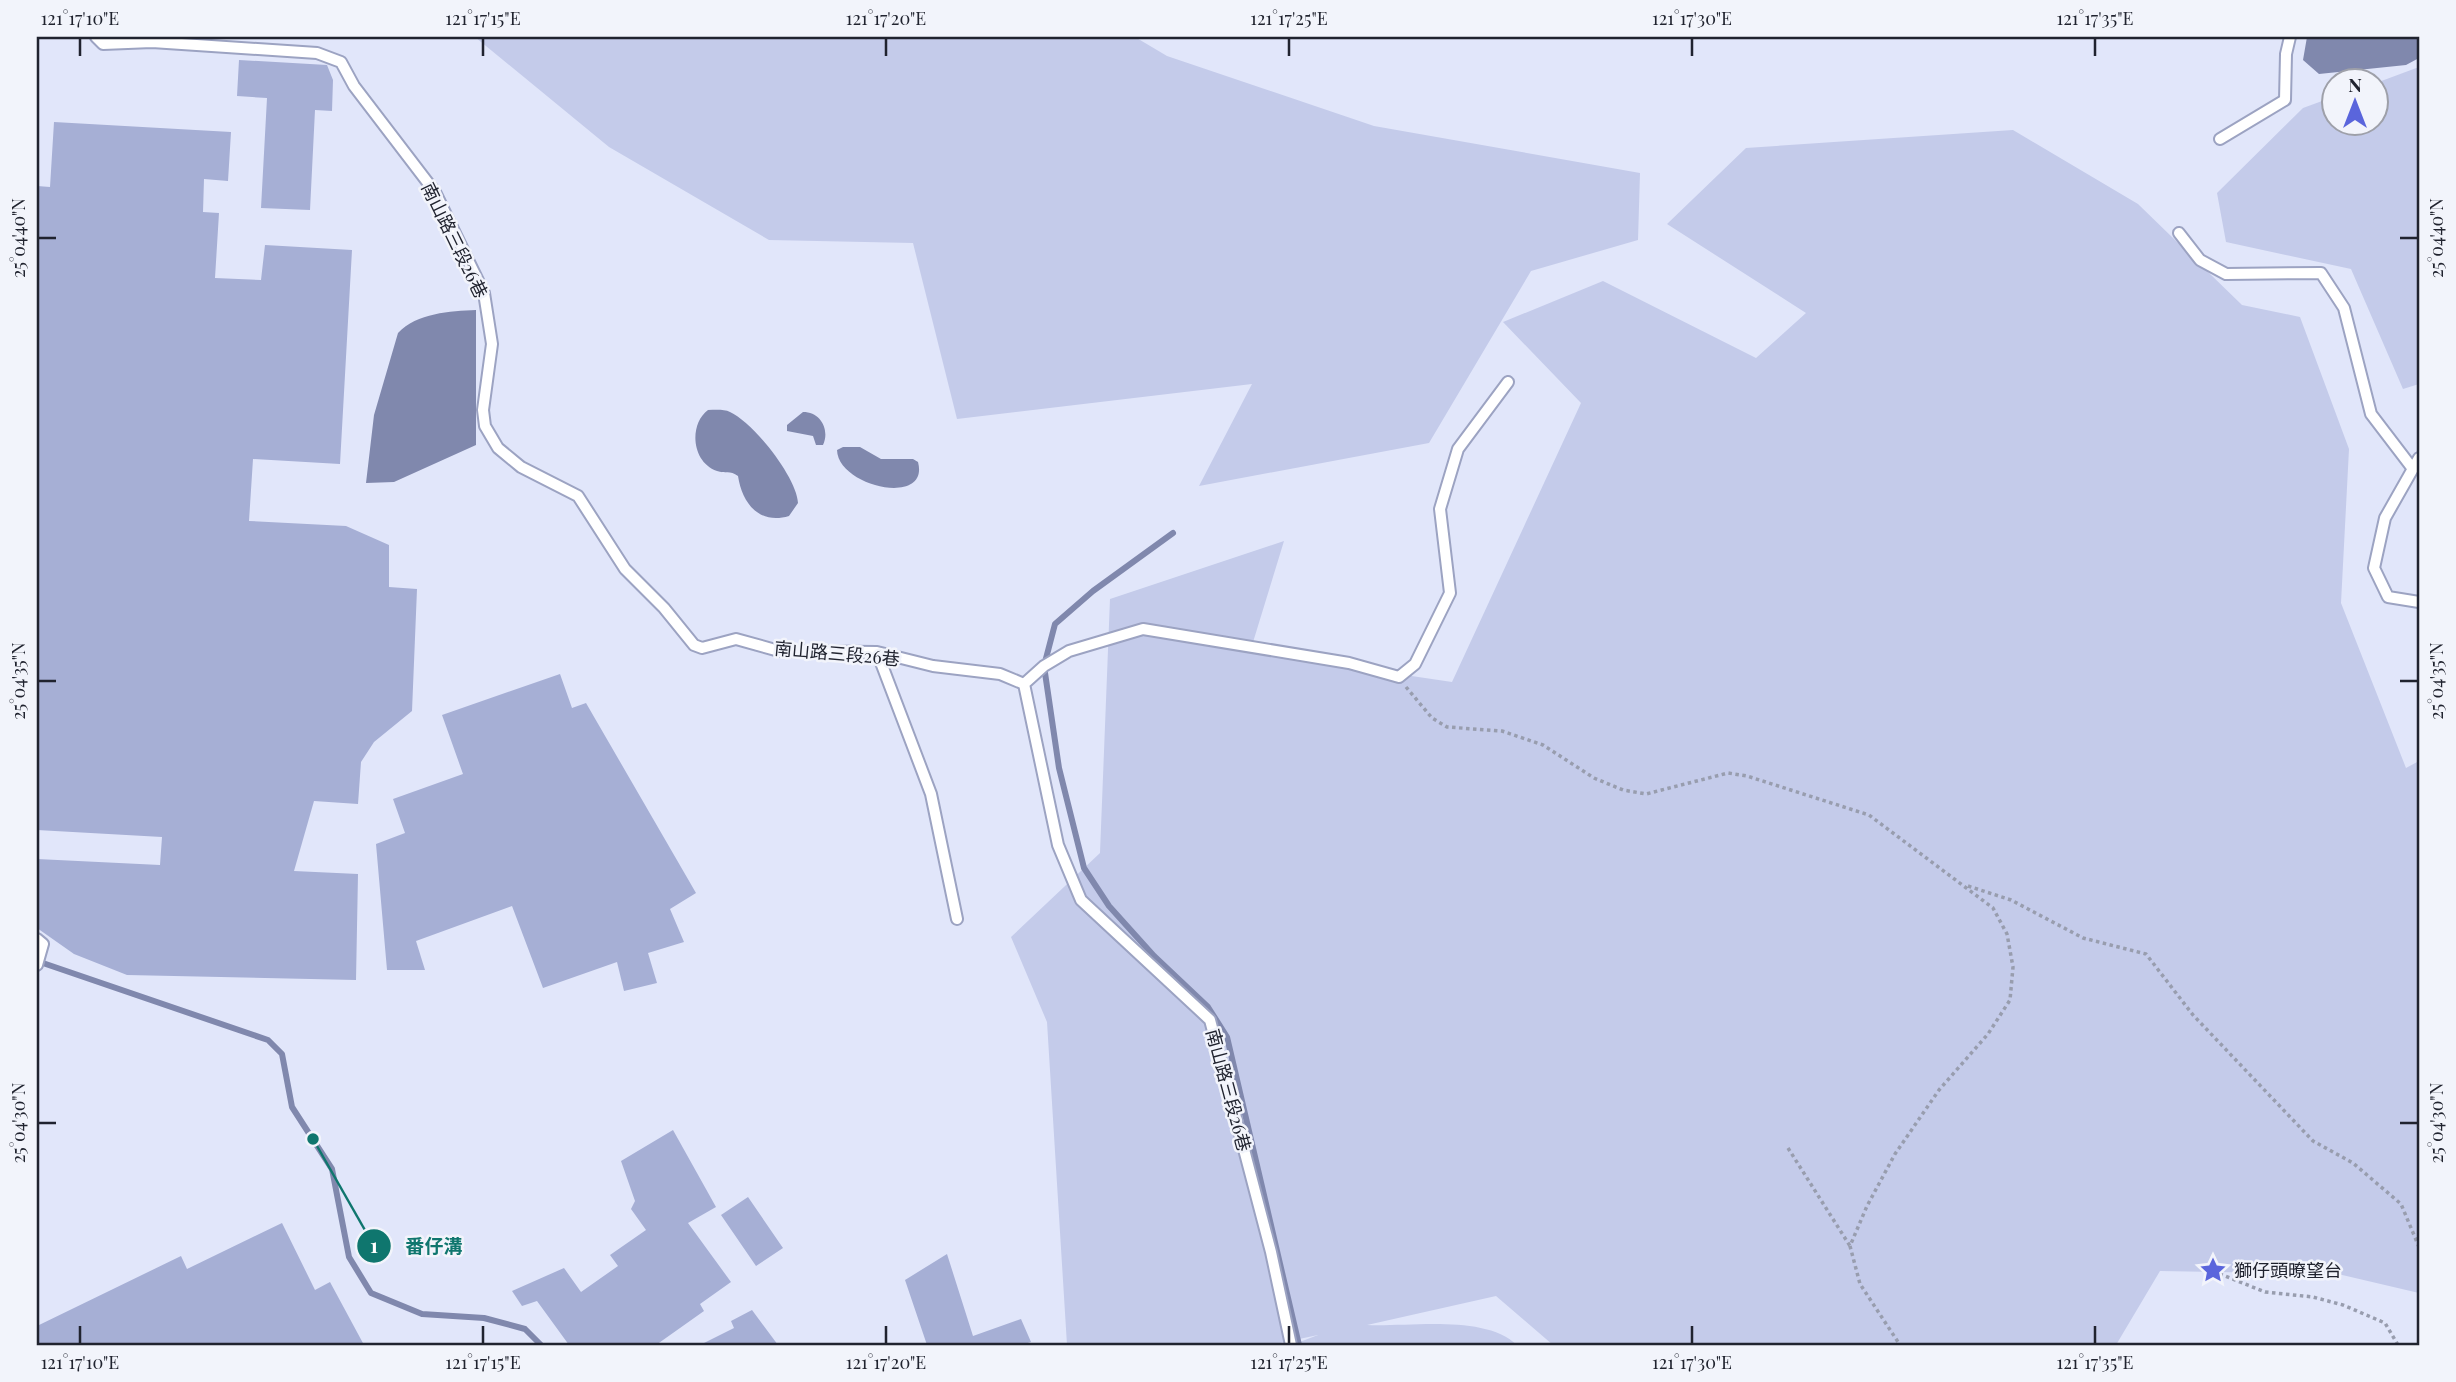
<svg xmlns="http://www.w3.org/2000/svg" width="2456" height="1382" viewBox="0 0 2456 1382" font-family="'Playfair Display','Noto Sans TC',serif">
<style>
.green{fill:#c4cbea}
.water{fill:#8088ad}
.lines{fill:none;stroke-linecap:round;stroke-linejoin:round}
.stream{stroke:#8088ad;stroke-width:6}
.building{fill:#a6afd5}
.lane-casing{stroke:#9ca3c2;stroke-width:14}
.path{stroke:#989dae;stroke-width:3.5;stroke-dasharray:3.5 3.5;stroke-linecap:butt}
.lane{stroke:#fff;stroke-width:10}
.ticks{fill:none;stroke:#20232f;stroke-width:2.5}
.labels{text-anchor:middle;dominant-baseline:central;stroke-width:5;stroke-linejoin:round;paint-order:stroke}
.street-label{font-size:18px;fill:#20232f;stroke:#f2f4fb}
.poi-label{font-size:18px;fill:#20232f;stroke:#f2f4fb;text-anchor:start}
.leader{fill:none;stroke:#0f766e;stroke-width:2.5}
.callout-dot{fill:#0f766e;stroke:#f2f4fb;stroke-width:2.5}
.mark-label{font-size:21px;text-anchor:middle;font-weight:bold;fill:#fff}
.callout-label{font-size:19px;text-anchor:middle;font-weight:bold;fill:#0f766e;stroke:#f2f4fb;stroke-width:5;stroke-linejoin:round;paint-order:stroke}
.neatline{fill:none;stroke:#20232f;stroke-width:2.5}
.ticks-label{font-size:18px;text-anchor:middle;fill:#20232f}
</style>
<rect width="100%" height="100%" fill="#e1e6fa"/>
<!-- green -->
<path class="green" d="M475,37H1135L1167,56L1374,126L1640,173L1638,240L1531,271L1429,443L1199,486L1252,384L957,419L913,243L769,240L609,147Z
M2419,67V384L2403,389L2351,269L2226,242L2217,193L2303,108L2333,97L2334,122H2376V83Z
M2013,130L2138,204L2242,305L2300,317L2349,449L2341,603L2406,768L2419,761V1293L2338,1274L2160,1271L2116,1345H1553L1496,1296L1367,1325C1409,1327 1485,1314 1517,1345H1292L1318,1335L1271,1345H1067L1047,1022L1011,937L1100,853L1110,599L1284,541L1250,652L1452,682L1581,403L1503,322L1603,281L1756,358L1806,313L1667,224L1746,148Z"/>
<!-- water -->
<path class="water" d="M2307,37H2419V58L2406,65L2319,74L2303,60Z
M476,310V445L394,482L366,483L374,415L398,333C417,313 450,311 476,310Z
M708,410C715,410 724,409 730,412C754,423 797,478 798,503L789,516C759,525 742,503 738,476C730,470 725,474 717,471C691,462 689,424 708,410Z
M803,412C821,412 830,430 823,445H816L813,436L787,431V425Z
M843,447H860L881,459H913L918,462C930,507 838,487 837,450Z"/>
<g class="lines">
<!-- stream -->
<path class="stream" d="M1173,533L1093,591L1055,624L1044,666L1059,768L1084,868L1109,906L1154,956L1208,1007L1227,1037L1299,1345
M37,961L268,1040L282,1054L292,1107L332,1169L349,1257L371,1293L422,1314L484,1318L525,1329L541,1345"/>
</g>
<!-- building -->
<path class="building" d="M239,60L327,65L333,80L332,111L315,110L310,210L261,208L267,98L237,96Z
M54,122L231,132L228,181L204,179L203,212L219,213L215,278L261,280L265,245L352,250L340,464L253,459L249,521L346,526L389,545V587L417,589L412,711L374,742L361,762L358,804L314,801L294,871L358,874L356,980L127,975L74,954L37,928V859L160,865L162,837L37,830V186L50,187Z
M560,674L572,708L586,703L696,893L670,909L684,942L648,953L657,983L624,991L617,962L543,988L512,906L416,941L425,970H387L376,844L405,833L393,799L463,774L442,715Z
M673,1130L716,1207L688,1223L731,1282L700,1304L704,1311L656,1345H569L537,1301L522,1306L512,1291L564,1268L581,1292L618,1266L610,1255L646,1230L631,1209L635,1201L621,1161Z
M748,1197L783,1248L756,1266L721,1215Z
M282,1223L315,1290L330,1282L364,1345H37V1326L181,1256L187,1269Z
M947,1254L973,1336L1021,1319L1031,1342L1021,1345H927L905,1280Z
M752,1310L778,1345H700L734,1328L731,1321Z"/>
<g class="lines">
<!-- lane casing -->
<g class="lane-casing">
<path id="lane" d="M96,37L103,44L152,42L317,53L341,62L354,86L435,192L484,293L492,344L483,410L485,426L498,448L521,467L578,496L625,569L664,608L694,645L702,648L736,639L779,651L877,652L933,666L1000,674L1024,684L1058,845L1081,900L1210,1020L1271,1252L1291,1345
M2220,139L2285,100L2286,54L2290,37
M2179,233L2200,260L2226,274L2321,273L2344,308L2371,414L2413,469
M2419,458L2385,518L2374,568L2388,597L2419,602
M877,652L931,794L957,919
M1024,684L1044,666L1069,651L1143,629L1349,663L1399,677L1415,664L1450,593L1440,509L1458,449L1508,382
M37,939L43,944L37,965"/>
</g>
<!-- path -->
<path class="path" d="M1406,687L1432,718L1447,727L1502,731L1543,745L1594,778L1623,790L1646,794L1728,773L1747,776L1869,815L1993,908L2007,934L2013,967L2010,1000L1988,1034L1939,1090L1895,1154L1867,1206L1850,1246L1860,1284L1900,1345
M1968,886L2011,900L2083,938L2146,954L2193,1015L2313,1141L2353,1163L2401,1204L2419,1247
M1788,1148L1850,1246
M2200,1266L2265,1292L2313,1297L2343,1305L2385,1323L2398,1345"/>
<!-- lane -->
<use href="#lane" class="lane"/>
</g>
<!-- ticks -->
<path class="ticks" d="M80,38V56M483,38V56M886,38V56M1289,38V56M1692,38V56M2095,38V56M38,238H56M2400,238H2418M38,681H56M2400,681H2418M38,1123H56M2400,1123H2418M80,1326V1344M483,1326V1344M886,1326V1344M1289,1326V1344M1692,1326V1344M2095,1326V1344"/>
<!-- icons -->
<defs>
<g id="sight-bare" transform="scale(2.1)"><path d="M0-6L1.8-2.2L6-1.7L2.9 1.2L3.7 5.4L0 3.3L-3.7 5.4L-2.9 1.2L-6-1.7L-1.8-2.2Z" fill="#5a65dc" stroke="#f2f4fb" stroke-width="2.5" paint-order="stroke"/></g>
</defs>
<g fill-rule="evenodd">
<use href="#sight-bare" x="2213" y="1270"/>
</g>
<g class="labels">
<!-- street labels -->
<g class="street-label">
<text transform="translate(455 240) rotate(64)">南山路三段26巷</text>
<text transform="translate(837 653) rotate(5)">南山路三段26巷</text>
<text transform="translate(1229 1090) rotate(75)">南山路三段26巷</text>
</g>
<!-- poi labels -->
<g class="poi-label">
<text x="2234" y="1270">獅仔頭暸望台</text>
</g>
</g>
<!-- callouts -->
<path class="leader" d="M313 1139L374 1246"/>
<g class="callout-dot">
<circle cx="313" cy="1139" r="7"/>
<circle cx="374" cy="1246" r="18"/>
</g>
<g class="mark-label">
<text x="374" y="1253">1</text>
</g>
<g class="callout-label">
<text x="434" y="1253">番仔溝</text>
</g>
<!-- border -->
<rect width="2456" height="1382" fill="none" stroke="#f2f4fb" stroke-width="77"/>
<!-- north arrow -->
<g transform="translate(2355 102)"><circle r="33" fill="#f2f4fb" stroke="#9ea0a9" stroke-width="2"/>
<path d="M0-5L12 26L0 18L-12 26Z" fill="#5a65dc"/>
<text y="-10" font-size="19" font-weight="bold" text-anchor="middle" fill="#20232f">N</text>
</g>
<rect x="38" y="38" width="2380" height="1306" class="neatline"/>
<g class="ticks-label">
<text x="80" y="25">121°17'10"E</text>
<text x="483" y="25">121°17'15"E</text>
<text x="886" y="25">121°17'20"E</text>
<text x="1289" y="25">121°17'25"E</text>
<text x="1692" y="25">121°17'30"E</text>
<text x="2095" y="25">121°17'35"E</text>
<text transform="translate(19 238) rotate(-90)" y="6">25°04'40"N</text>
<text transform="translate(2437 238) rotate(-90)" y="6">25°04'40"N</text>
<text transform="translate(19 681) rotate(-90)" y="6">25°04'35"N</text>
<text transform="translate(2437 681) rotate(-90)" y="6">25°04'35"N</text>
<text transform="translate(19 1123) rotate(-90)" y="6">25°04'30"N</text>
<text transform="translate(2437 1123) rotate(-90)" y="6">25°04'30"N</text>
<text x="80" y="1369">121°17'10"E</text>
<text x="483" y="1369">121°17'15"E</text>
<text x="886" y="1369">121°17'20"E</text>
<text x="1289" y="1369">121°17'25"E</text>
<text x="1692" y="1369">121°17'30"E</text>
<text x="2095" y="1369">121°17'35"E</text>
</g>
</svg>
